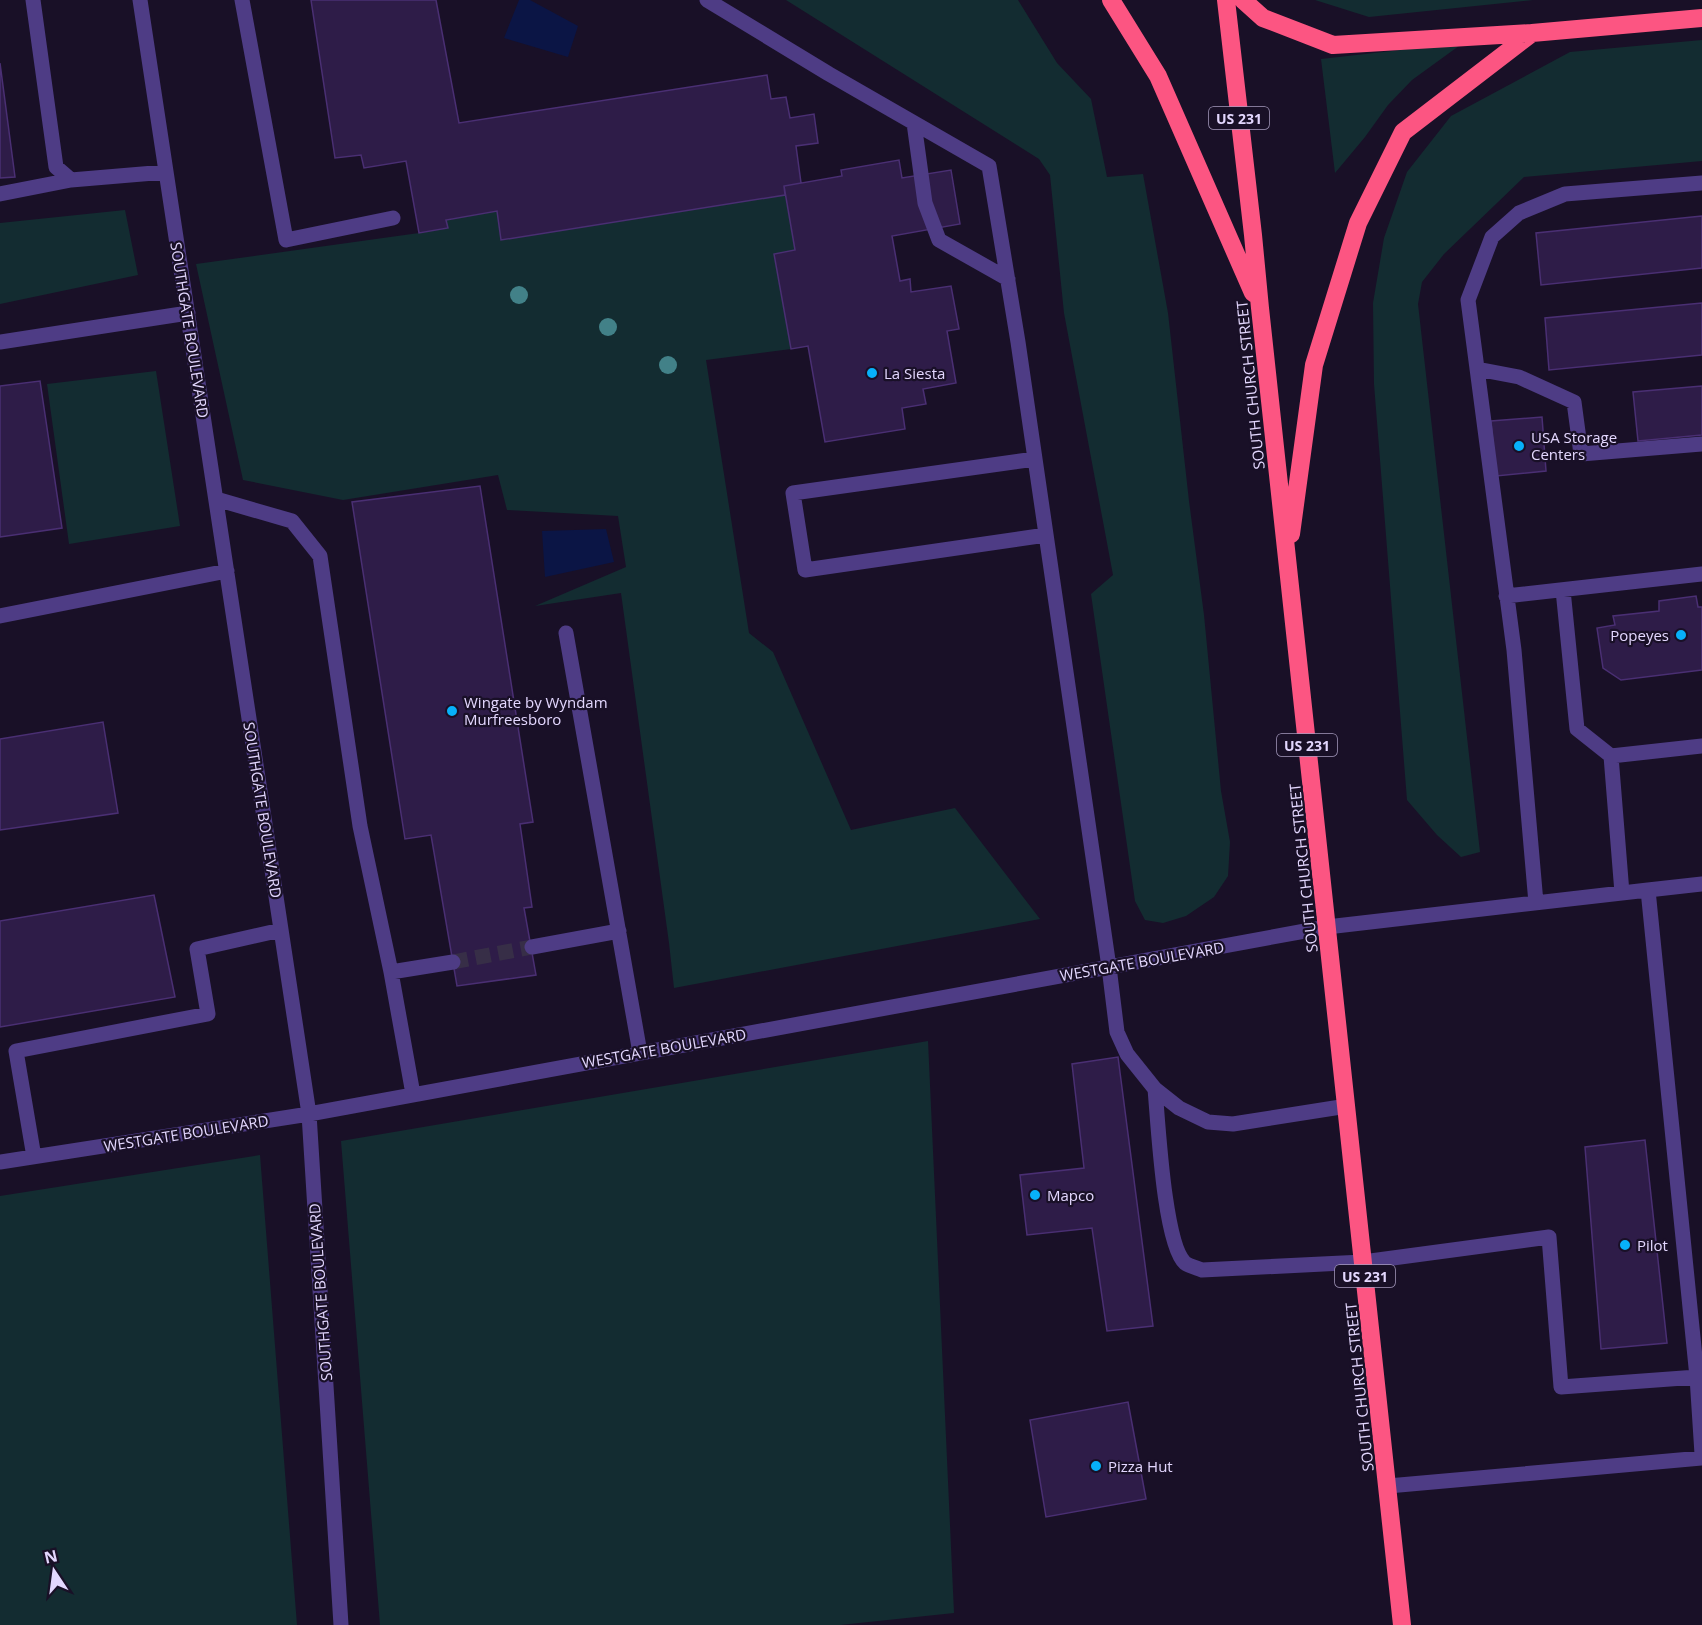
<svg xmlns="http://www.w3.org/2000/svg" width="1702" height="1625" viewBox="0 0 1702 1625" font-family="'Open Sans',sans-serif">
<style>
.green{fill:#132c31}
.water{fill:#0b1545}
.building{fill:#2e1c48;stroke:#4a2f73;stroke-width:1.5}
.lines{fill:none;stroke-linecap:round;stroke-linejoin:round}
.minor-tunnel{stroke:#372e47;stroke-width:15;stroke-dasharray:15 8;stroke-linecap:butt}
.minor{stroke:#4e3c85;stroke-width:15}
.highway{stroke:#fc5582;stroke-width:18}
.tree{fill:#428188}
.poi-dot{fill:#07b0fa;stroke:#191027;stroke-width:2}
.labels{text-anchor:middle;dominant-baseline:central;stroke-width:4.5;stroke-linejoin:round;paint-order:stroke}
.shield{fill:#191027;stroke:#a69bbe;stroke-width:1.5}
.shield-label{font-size:14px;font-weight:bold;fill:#e3d7fe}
.street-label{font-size:15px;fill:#e3d7fe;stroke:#191027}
.poi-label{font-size:15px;fill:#e3d7fe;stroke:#191027;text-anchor:start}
</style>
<rect width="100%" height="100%" fill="#191027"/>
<!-- green -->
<path class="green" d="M786,0H1018L1057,63L1091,99L1107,177L1143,174L1168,313L1189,501L1204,615L1221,791L1230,842L1228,876L1214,897L1186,916L1163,923L1145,920L1135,901L1091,594L1113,575L1064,313L1050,175L1039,159Z
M1315,0H1533L1369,17Z
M1702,40V161L1524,177L1444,254L1422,282L1418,304L1480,852L1461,857L1437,835L1407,800L1374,384L1373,303L1384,238L1407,172L1451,116L1570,52Z
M1463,43L1412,80L1388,105L1365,137L1335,173L1321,59Z
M785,195L795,250L774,255L791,349L706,360L749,633L773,652L851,830L955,808L1040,919L674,988L669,943L621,593L535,606L626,567L618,516L507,510L498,475L343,500L243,480L196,264L419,233L448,228L446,220L497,211L501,240Z
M125,210L138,275L0,304V223Z
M156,371L180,526L69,544L47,384Z
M928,1041L954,1613L840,1625H380L341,1141Z
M260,1155L297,1625H0V1196Z"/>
<!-- water -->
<path class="water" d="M519,0H530L578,26L568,57L504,38Z
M606,529L614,562L545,577L542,531Z"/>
<!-- building -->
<path class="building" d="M311,0H436L459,123L767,75L771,99L786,97L790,118L814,114L818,143L796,146L801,183L784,186L785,195L501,240L497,211L446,220L448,228L419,233L406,161L364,168L361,155L335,158Z
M0,63L15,177L0,178Z
M899,160L902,178L951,170L960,224L892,236L900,281L910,279L911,292L951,286L959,329L947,331L956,383L923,389L926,404L902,408L905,429L825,442L808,346L791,349L774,254L795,250L784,186L842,176L841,170Z
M1702,216V268L1541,285L1536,233Z
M1702,303V355L1549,370L1545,318Z
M40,381L62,528L0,537V386Z
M1702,386V435L1638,441L1633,392Z
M1542,417L1546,471L1496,476L1491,421Z
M480,486L533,822L520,824L532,907L524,908L536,975L457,986L431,835L405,839L352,502Z
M1696,596L1698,607H1702V670L1621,680L1603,668L1597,628L1615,625L1613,616L1659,611V601Z
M103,722L118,813L0,830V739Z
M154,895L175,997L0,1027V921Z
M1118,1057L1153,1326L1107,1331L1092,1228L1027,1235L1020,1175L1084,1168L1072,1064Z
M1645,1140L1667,1343L1601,1349L1585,1147Z
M1128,1402L1146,1499L1046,1517L1030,1420Z"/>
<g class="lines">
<!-- minor-tunnel -->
<path class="minor-tunnel" d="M453,962L532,947"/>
<!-- minor -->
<path class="minor" d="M33,0L56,167L71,180L166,172
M140,0L309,1114L341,1625
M242,0L286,240L393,218
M707,0L829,74L989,166L1018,342L1109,967L1117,1032L1127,1054L1155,1089L1179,1108L1208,1122L1233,1124L1347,1106
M914,123L925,203L939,240L1008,279
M0,194L71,180
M0,342L188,313
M1477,369L1519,377L1574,402L1581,454L1702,444
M1035,459L793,493L805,570L1046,535
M216,499L292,521L320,556L360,826L391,972L413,1094
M1563,590L1577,729L1611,756L1702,746
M1506,596L1702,574
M0,616L227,571
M566,633L640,1053
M1611,756L1622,893
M1648,890L1702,884
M1536,903L1514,650L1468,300L1492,237L1519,213L1565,194L1702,183
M532,947L619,931
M391,972L453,962
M34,1157L16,1051L208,1014L197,949L281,930
M0,1162L309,1114L1327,927L1648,890L1697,1377L1561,1387L1549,1237L1363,1262L1202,1270C1197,1268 1189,1266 1185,1263C1164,1244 1158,1121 1155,1089
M1697,1377L1702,1454
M1388,1486L1702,1458"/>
<!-- highway -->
<path class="highway" d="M1111,0L1158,76L1253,293
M1226,0L1253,235L1260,308L1402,1625
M1243,0L1263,18L1333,45L1532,33
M1291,534L1314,365L1358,223L1403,132L1532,33L1702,18"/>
</g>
<!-- trees -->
<g class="tree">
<circle cx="519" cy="295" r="9"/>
<circle cx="608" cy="327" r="9"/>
<circle cx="668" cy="365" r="9"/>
</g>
<!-- markers -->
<g class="poi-dot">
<circle cx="872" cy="373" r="6"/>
<circle cx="1519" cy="446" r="6"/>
<circle cx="1681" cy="635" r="6"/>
<circle cx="452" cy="711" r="6"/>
<circle cx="1035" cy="1195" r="6"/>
<circle cx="1625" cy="1245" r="6"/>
<circle cx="1096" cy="1466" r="6"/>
</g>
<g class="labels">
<!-- shield labels -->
<g class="shield">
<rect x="1209" y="107" width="60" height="22" rx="4.5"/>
<rect x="1277" y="734" width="60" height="22" rx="4.5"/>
<rect x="1335" y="1265" width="60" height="22" rx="4.5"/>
</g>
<g class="shield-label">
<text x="1239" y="118">US 231</text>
<text x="1307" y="745">US 231</text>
<text x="1365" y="1276">US 231</text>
</g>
<!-- street labels -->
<g class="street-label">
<text transform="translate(190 330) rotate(81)">SOUTHGATE BOULEVARD</text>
<text transform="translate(1250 385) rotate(-96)">SOUTH CHURCH STREET</text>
<text transform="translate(263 810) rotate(81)">SOUTHGATE BOULEVARD</text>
<text transform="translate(1303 868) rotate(-96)">SOUTH CHURCH STREET</text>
<text transform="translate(1142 961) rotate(-10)">WESTGATE BOULEVARD</text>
<text transform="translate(664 1048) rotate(-10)">WESTGATE BOULEVARD</text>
<text transform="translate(186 1133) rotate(-9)">WESTGATE BOULEVARD</text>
<text transform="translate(320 1292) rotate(-94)">SOUTHGATE BOULEVARD</text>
<text transform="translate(1359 1387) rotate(-96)">SOUTH CHURCH STREET</text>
</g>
<!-- poi labels -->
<g class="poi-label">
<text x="884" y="373">La Siesta</text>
<text x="1531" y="437">USA Storage<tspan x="1531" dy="17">Centers</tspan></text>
<text x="1669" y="635" text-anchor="end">Popeyes</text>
<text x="464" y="702">Wingate by Wyndam<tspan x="464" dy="17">Murfreesboro</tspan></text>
<text x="1047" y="1195">Mapco</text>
<text x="1637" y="1245">Pilot</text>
<text x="1108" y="1466">Pizza Hut</text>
</g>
</g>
<!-- north arrow -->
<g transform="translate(54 1571) rotate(347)" stroke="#191027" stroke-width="4.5" paint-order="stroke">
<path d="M0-4.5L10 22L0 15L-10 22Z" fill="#e3d7fe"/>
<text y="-9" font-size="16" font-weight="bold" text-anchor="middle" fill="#e3d7fe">N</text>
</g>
</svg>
